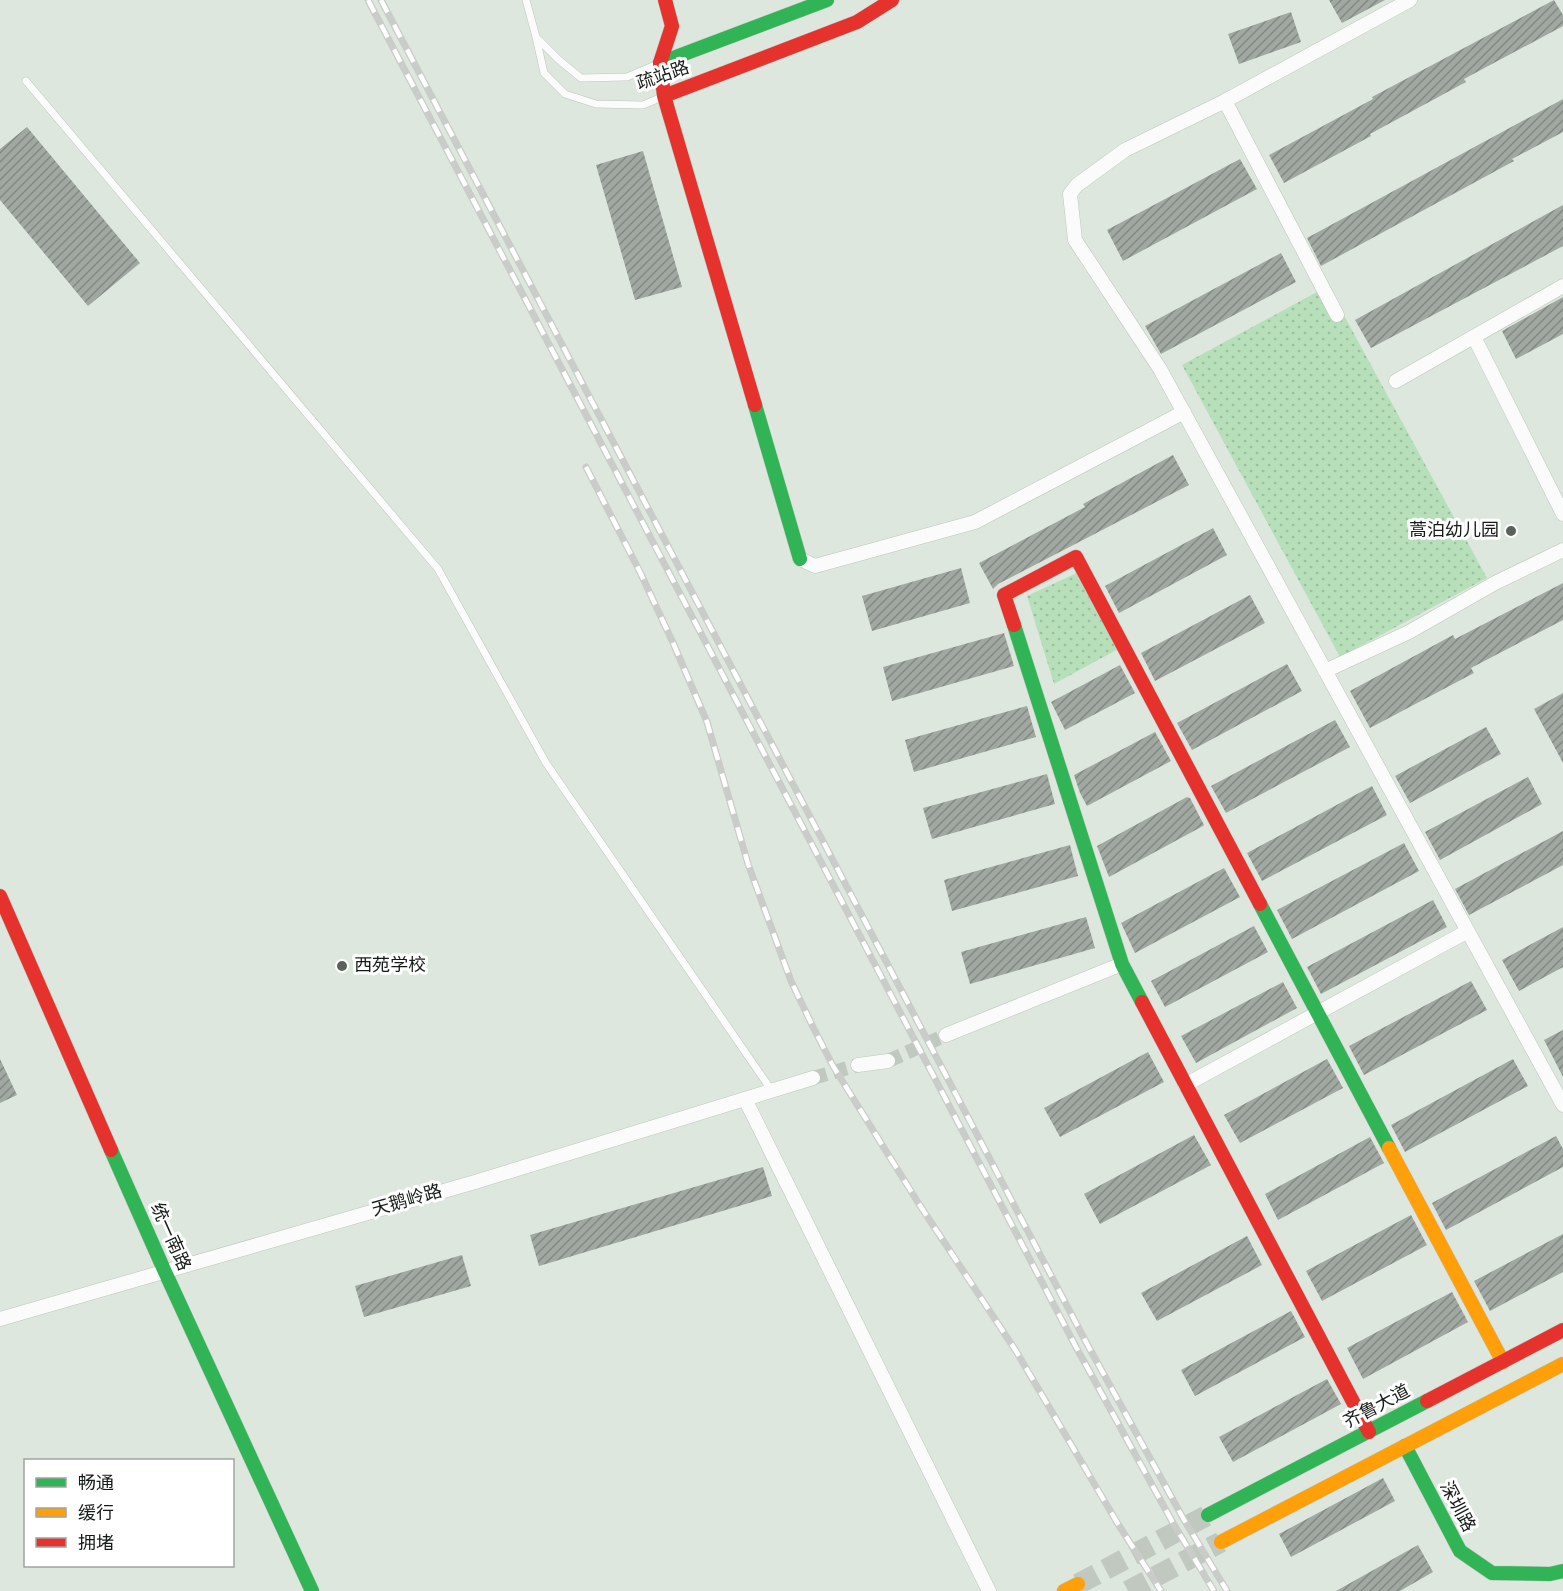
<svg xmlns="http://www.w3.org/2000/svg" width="1563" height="1591" viewBox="0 0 1563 1591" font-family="'Alegreya Sans','Noto Sans SC',sans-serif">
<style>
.park{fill:url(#park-dots)}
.building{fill:url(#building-hatch)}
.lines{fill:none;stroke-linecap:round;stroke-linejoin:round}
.street-tunnel{stroke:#c0c8c0;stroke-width:14;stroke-dasharray:14 7;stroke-linecap:butt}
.primary-tunnel{stroke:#c0c8c0;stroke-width:21;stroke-dasharray:21 10;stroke-linecap:butt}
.lane-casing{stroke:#bec5bf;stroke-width:8}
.street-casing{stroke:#bec5bf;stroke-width:15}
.fast-casing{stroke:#bec5bf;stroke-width:15}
.slow-casing{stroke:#bec5bf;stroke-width:15}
.jam-casing{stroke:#bec5bf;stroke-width:15}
.lane{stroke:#fafbfa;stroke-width:7}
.street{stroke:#fafbfa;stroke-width:14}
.fast{stroke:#30b455;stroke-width:14}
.slow{stroke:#ff9f0a;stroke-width:14}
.jam{stroke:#e5322d;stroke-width:14}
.rail-casing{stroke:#c9ccc9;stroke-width:7}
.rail{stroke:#fff;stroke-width:4.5;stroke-dasharray:14;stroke-linecap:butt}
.poi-dot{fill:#5b625c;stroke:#fff;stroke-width:2}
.labels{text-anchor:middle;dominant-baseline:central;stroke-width:6;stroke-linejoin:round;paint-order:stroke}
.street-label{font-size:18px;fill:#151b16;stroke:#fff}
.poi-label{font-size:18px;fill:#151b16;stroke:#fff;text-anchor:end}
</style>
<defs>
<pattern id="park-dots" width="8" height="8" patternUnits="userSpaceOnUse" patternTransform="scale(1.5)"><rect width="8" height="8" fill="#b7e0ba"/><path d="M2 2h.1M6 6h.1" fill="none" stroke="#9cc09f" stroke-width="1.8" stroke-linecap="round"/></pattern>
<pattern id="building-hatch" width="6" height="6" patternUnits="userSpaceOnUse" patternTransform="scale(1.5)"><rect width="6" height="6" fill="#a1a8a1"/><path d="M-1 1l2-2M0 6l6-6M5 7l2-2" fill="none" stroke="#828882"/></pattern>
</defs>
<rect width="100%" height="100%" fill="#dee7de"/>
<!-- park -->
<path class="park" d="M1328,286L1487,578L1340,657L1182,365Z
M1079,572L1120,648L1054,684L1027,596Z"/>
<!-- building -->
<path class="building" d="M1329,0H1385L1342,23Z
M1554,0L1563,15V26L1464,79L1466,82L1370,134L1371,136L1284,183L1269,155L1373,99L1372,97Z
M1291,12L1301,42L1239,64L1228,34Z
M1563,99V132L1512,159L1514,161L1321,266L1307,238Z
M27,127L140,263L88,306L0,200V149Z
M643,151L682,287L635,300L596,165Z
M1240,159L1257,189L1123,261L1107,230Z
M1563,205V246L1371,348L1355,320Z
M1281,253L1296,282L1161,354L1145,326Z
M1563,297V334L1516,359L1502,331Z
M1173,455L1189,485L998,584L993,589L979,563L1085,507L1083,504Z
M1213,528L1227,555L1119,613L1105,586Z
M961,568L970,603L872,631L862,596Z
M1563,583V620L1471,668L1474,673L1370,728L1350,691L1453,635L1455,639Z
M1250,595L1265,623L1155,681L1141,653Z
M1004,633L1014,666L892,701L883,667Z
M1287,664L1302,691L1192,750L1177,723Z
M1120,665L1135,693L1065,730L1051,702Z
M1563,693V763L1534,709Z
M1027,706L1036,737L914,772L905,740Z
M1335,720L1350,747L1226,813L1211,786Z
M1486,727L1501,754L1410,803L1395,776Z
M1155,732L1171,761L1087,806L1080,793L1074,775Z
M1047,774L1055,804L932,839L923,808Z
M1528,777L1542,804L1440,860L1425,832Z
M1372,786L1387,815L1262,881L1247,853Z
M1187,797L1190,798L1204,825L1203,826L1109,877L1097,846Z
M1563,831V865L1469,915L1455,889Z
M1404,843L1419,871L1292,939L1277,910Z
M1070,845L1078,876L952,911L944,880Z
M1224,868L1240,897L1135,953L1121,923Z
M1433,900L1447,927L1321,994L1307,967Z
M1086,917L1095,948L970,984L961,952Z
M1254,926L1268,952L1165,1007L1151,981Z
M1563,927V967L1519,991L1502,960Z
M1471,981L1487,1010L1364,1075L1349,1046Z
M1283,982L1297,1008L1196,1063L1181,1036Z
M1563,1030V1077L1544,1040Z
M1148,1052L1164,1082L1060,1137L1044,1108Z
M0,1059L17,1095L0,1103Z
M1327,1059L1343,1088L1240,1143L1224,1115Z
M1513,1059L1528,1086L1405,1152L1391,1125Z
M1194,1135L1211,1165L1100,1224L1084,1194Z
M1556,1136L1563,1149V1167L1446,1230L1432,1203Z
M1370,1137L1384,1163L1278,1220L1265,1194Z
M763,1167L772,1196L539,1266L530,1235Z
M1411,1215L1427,1245L1322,1301L1306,1271Z
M1563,1234V1272L1490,1311L1474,1281Z
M1247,1236L1262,1265L1157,1321L1141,1293Z
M462,1255L471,1286L364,1317L355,1286Z
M1452,1292L1468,1322L1363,1379L1347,1348Z
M1291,1311L1305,1337L1195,1396L1181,1370Z
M1327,1379L1341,1404L1233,1462L1219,1437Z
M1383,1478L1395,1501L1291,1557L1279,1534Z
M1418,1545L1433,1572L1400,1591H1336Z"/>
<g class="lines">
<!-- street-tunnel -->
<path class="street-tunnel" d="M888,1061L946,1035
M813,1078L858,1065"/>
<!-- primary-tunnel -->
<path class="primary-tunnel" d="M1078,1584L1208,1515
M1128,1591L1221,1542"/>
<!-- lane casing -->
<g class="lane-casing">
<path id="lane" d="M526,0L536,37
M658,64L627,77L581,78L559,60L536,37L544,73L565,94L596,104L643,105L662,97
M26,81L438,569L546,763L772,1091"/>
</g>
<!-- street casing -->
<g class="street-casing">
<path id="street" d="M1225,101L1125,150L1077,185L1070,194L1075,240L1160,369L1563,1105
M1337,315L1225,101L1410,0
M1474,337L1563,514
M1396,381L1563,286
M800,559L815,566L975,522L1184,412
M1325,671L1409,632L1495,583L1563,550
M946,1035L1122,964
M858,1065L888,1061
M1185,1085L1468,931
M745,1099L989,1591
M0,1319L475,1182L813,1078"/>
</g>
<!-- fast casing -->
<g class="fast-casing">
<path id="fast" d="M660,63L827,0
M755,405L800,559
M1014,625L1122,964L1142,1002
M1260,904L1389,1148
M111,1150L165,1272L312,1591
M1405,1446L1460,1551L1492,1573L1550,1574L1563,1571
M1208,1515L1427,1401"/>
</g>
<!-- slow casing -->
<g class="slow-casing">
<path id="slow" d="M1389,1148L1503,1362
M1221,1542L1563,1364
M1064,1591L1078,1584"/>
</g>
<!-- jam casing -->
<g class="jam-casing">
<path id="jam" d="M665,0L672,26L660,63L664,96L755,405
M664,96L857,22L892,0
M1014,625L1004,595L1076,557L1260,904
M0,896L111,1150
M1142,1002L1369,1432
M1427,1401L1563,1330"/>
</g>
<!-- lane -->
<use href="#lane" class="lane"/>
<!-- street -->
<use href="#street" class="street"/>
<!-- fast -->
<use href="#fast" class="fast"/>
<!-- slow -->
<use href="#slow" class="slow"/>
<!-- jam -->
<use href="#jam" class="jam"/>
<!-- rail casing -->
<g class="rail-casing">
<path id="rail" d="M368,0L1076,1347L1173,1523L1214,1591
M381,0L1086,1342L1183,1518L1227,1591
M586,467L640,572L674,645L707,722L748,864L791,981L813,1027L833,1066L919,1204L1016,1351L1118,1524L1161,1591"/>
</g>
<!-- rail -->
<use href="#rail" class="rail"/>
</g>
<!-- markers -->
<g class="poi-dot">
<circle cx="1511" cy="531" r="6"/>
<circle cx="342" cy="966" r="6"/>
</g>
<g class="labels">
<!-- street labels -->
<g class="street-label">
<text transform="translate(663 76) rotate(-19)">疏站路</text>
<text transform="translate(407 1201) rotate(-16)">天鹅岭路</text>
<text transform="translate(170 1237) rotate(66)">统一南路</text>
<text transform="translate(1377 1407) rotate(-28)">齐鲁大道</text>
<text transform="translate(1457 1507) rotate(62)">深圳路</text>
</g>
<!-- poi labels -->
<g class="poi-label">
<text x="1499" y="531">蒿泊幼儿园</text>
<text x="354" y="966" text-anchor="start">西苑学校</text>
</g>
</g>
<!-- legend -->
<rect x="24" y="1459" width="210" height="108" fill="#ffffff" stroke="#a1a4a2" stroke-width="1.5"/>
<rect x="36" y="1478" width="30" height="9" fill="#30b455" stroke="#a1a4a2" stroke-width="1.5"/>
<text x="78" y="1489" font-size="18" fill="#151b16">畅通</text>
<rect x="36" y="1508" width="30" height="9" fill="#ff9f0a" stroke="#a1a4a2" stroke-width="1.5"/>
<text x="78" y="1519" font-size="18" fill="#151b16">缓行</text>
<rect x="36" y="1538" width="30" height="9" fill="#e5322d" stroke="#a1a4a2" stroke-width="1.5"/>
<text x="78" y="1549" font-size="18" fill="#151b16">拥堵</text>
</svg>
